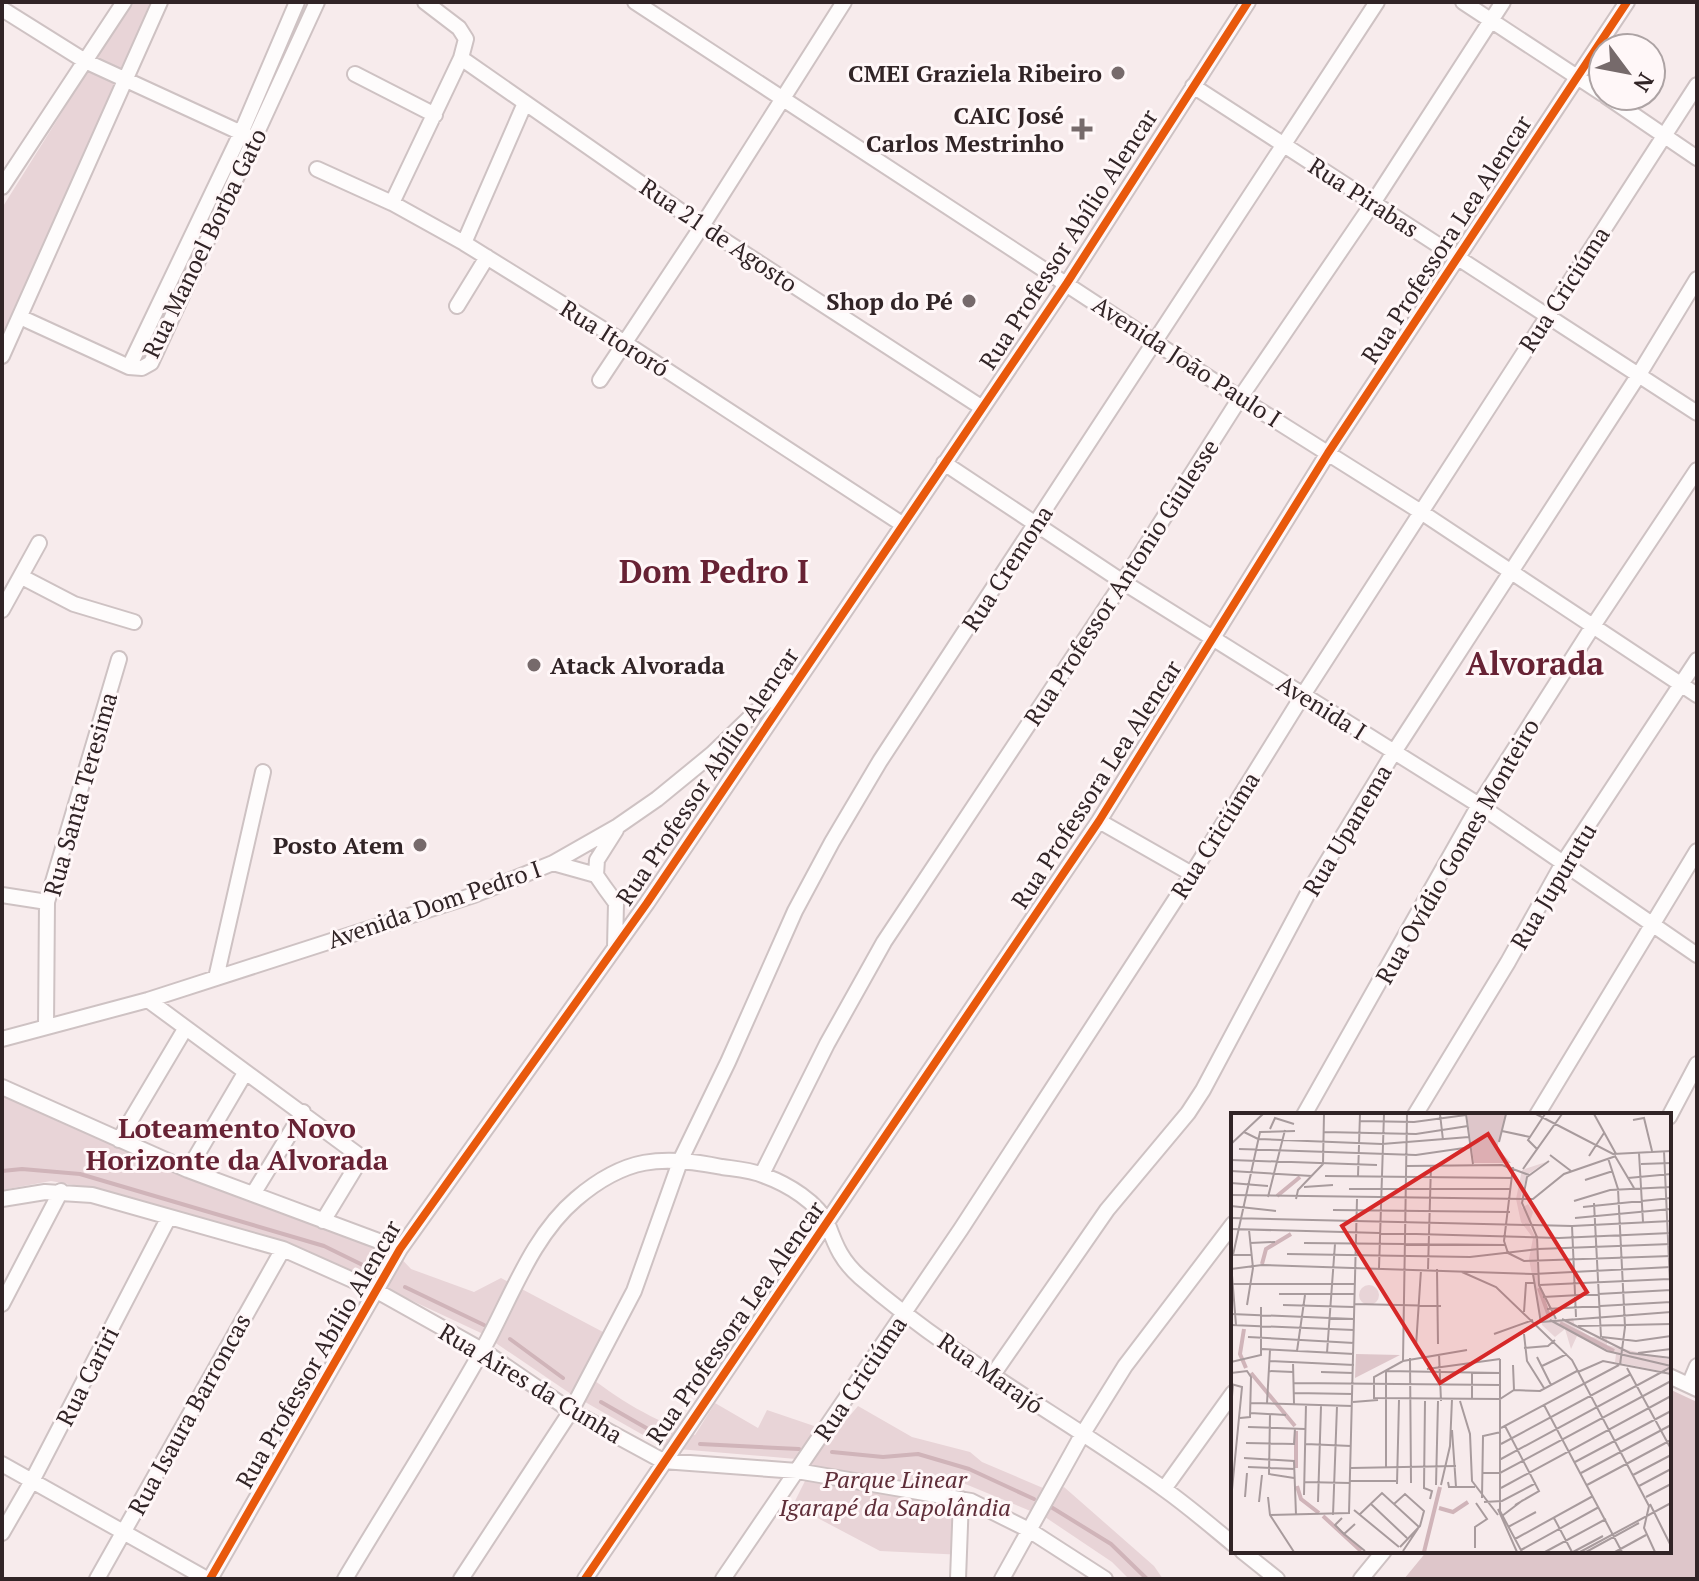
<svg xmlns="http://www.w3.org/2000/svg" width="1699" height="1581" viewBox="0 0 1699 1581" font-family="'PT Serif',serif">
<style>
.green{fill:#e8d4d7}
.forest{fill:#dec6ca}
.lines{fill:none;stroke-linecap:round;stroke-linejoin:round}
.stream{stroke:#d0b4b9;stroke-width:4}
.minor-casing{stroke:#cec2c3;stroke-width:18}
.minor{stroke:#fefcfc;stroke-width:14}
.cycleway-casing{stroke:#fff7f8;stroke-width:13}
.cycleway{stroke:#e8590c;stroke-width:8}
.poi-dot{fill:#766a6b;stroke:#fff7f8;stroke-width:3}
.labels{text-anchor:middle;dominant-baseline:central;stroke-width:6;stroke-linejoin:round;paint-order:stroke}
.poi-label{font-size:24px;font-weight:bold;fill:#312426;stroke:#fff7f8;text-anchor:end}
.street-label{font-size:24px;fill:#312426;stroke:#fff7f8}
.park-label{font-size:24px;font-style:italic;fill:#5f2e39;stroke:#fff7f8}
.quarter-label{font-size:28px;font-weight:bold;fill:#672234;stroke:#fff7f8}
.district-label{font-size:32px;font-weight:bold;fill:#672234;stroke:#fff7f8}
.inset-river{fill:none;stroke:#d0b4b9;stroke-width:4}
.inset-road{fill:none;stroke:#a89b9d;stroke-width:2}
.view{fill:#d62828;fill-opacity:0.15;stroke:#d62828;stroke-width:4}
.inset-edge{fill:none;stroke:#312426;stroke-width:4}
</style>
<rect width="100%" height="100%" fill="#f7ebec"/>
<!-- green -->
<path class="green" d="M131,2H150L121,78L2,336V208Z
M2,1089L392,1249L411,1269L474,1292L501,1278L603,1332L584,1372C615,1398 656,1422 695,1435L715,1403L758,1428L767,1410L820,1428L837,1431L858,1406L912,1437L970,1452L982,1462L1043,1488L1058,1490L1064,1487L1154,1566L1163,1579H1129L1112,1562L1045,1517L958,1481L965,1555L880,1551L793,1505L805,1481L796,1459L666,1448L571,1394L481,1333L293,1245L102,1190L51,1181L2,1190Z"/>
<!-- forest -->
<path class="forest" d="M1669,1389L1697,1402V1579H1404L1427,1551H1669Z"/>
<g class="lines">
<!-- stream -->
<path class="stream" d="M2,1171L22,1169L80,1174L324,1246L377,1272
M405,1287L484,1325
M510,1339L563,1378
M601,1402L662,1437
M700,1444L799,1449
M832,1452L883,1457L918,1454L969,1469L1034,1499
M1051,1507L1111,1544L1147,1579"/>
<!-- minor casing -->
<g class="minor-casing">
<path id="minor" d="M635,2L1240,398L1421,512L1697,695
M1463,2L1603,94
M2,9L85,61L248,136
M461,58L702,226L981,407
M355,74L435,115
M1193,86L1697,413
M1606,96L1697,158
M317,169L392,203L464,243L625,343L902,524
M2,187L124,2
M392,203L461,58L466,39L459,28L425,2
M464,243L525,103
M457,306L487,257
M20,317L129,367L142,368L151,363L317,2
M2,356L160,2
M129,367L241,133L297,2
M600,380L702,226L844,2
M944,463L1123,582L1479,805L1697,955
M22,577L74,604L134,622
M2,610L39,543
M1099,821L1192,874
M553,863L596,875L605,888L616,903L615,948
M596,875L597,860L616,830
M2,895L47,902
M216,978L263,772
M148,1000L357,1154V1165L323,1221
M46,1026L47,902L119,659
M2,1039L148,1000L474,895L553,863L618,826L657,799L712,754L788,681
M2,1087L188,1170L400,1249
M1304,1115L1479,805L1593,626L1697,470
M1415,1115L1508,962L1563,863L1697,660
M1537,1115L1697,851
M1669,1117L1697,1064
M119,1140L185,1029
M188,1170L245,1073
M762,1174L827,1044L884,942L1123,582L1240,398L1373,203L1503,2
M253,1194L303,1112
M2,1199L45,1192L92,1195L283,1249L375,1290L482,1350L571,1411L663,1461L797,1471L971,1501L1029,1530L1105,1579
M2,1304L61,1191
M992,1376L1107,1210L1188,1113L1203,1090L1307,895L1394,752L1638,376L1697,279
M1669,1376L1697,1389
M1689,1385L1697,1366
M2,1464L207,1579
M1164,1489L1233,1393
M2,1533L32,1481L169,1217
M1242,1551L1277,1579
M97,1579L283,1249
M210,1579L400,1249L647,903L1067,283L1248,2
M345,1579C391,1502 440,1426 484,1347C511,1298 532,1236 576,1199C625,1157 661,1155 722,1167C736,1169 752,1170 765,1176C787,1184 818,1202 828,1225C836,1247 842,1261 860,1277C954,1359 1064,1417 1164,1489C1188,1506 1210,1525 1233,1544
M461,1579L571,1411L634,1291L681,1159L728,1062L795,911L832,842L880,761L1377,2
M585,1579L1099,821L1328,453L1627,2
M723,1579L961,1229L1192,874L1303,695L1697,85
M958,1579L961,1499
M1002,1579L1082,1435L1125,1366L1233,1224
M1361,1579L1384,1551"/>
</g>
<!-- minor -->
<use href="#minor" class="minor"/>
<!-- cycleway casing -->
<g class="cycleway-casing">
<path id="cycleway" d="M210,1579L400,1249L647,903L1067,283L1248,2
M585,1579L1099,821L1328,453L1627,2"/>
</g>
<!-- cycleway -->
<use href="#cycleway" class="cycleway"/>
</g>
<!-- markers -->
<g class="poi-dot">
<circle cx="1118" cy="73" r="8"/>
<path d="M1078 117h8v8h8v8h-8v8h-8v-8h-8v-8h8z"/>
<circle cx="969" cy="301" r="8"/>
<circle cx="534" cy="665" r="8"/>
<circle cx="420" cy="845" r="8"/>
</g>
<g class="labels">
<!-- poi labels -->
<g class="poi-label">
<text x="1102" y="73">CMEI Graziela Ribeiro</text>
<text x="1064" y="115">CAIC José<tspan x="1064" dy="28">Carlos Mestrinho</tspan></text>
<text x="953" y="301">Shop do Pé</text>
<text x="550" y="665" text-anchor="start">Atack Alvorada</text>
<text x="404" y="845">Posto Atem</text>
</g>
<!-- street labels -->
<g class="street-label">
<text transform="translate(1364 197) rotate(33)">Rua Pirabas</text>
<text transform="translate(719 235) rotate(34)">Rua 21 de Agosto</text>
<text transform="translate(1068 239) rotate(-57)">Rua Professor Abílio Alencar</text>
<text transform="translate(1446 239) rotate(-57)">Rua Professora Lea Alencar</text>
<text transform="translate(204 243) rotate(-64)">Rua Manoel Borba Gato</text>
<text transform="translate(1564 289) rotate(-57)">Rua Criciúma</text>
<text transform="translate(615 338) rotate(32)">Rua Itororó</text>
<text transform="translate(1187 361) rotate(33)">Avenida João Paulo I</text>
<text transform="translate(1007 568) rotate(-57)">Rua Cremona</text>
<text transform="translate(1121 582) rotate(-57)">Rua Professor Antonio Giulesse</text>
<text transform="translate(1322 707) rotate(32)">Avenida I</text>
<text transform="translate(707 776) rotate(-56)">Rua Professor Abílio Alencar</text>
<text transform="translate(1096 784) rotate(-57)">Rua Professora Lea Alencar</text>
<text transform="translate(80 794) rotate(-74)">Rua Santa Teresima</text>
<text transform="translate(1347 830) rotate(-59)">Rua Upanema</text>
<text transform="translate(1215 835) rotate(-58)">Rua Criciúma</text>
<text transform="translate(1457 851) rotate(-60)">Rua Ovídio Gomes Monteiro</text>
<text transform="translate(1553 886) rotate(-59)">Rua Jupurutu</text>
<text transform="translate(434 904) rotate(-19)">Avenida Dom Pedro I</text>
<text transform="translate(735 1322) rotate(-55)">Rua Professora Lea Alencar</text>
<text transform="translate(318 1354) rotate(-60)">Rua Professor Abílio Alencar</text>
<text transform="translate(991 1373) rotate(35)">Rua Marajó</text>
<text transform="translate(87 1376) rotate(-63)">Rua Cariri</text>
<text transform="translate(860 1378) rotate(-56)">Rua Criciúma</text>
<text transform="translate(531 1383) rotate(31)">Rua Aires da Cunha</text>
<text transform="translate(189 1414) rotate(-61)">Rua Isaura Barroncas</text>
</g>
<!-- park labels -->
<g class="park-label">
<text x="895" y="1479">Parque Linear<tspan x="895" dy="28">Igarapé da Sapolândia</tspan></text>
</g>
<!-- quarter labels -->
<g class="quarter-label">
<text x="237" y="1127">Loteamento Novo<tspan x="237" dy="32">Horizonte da Alvorada</tspan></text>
</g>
<!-- district labels -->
<g class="district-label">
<text x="714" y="571">Dom Pedro I</text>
<text x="1535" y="663">Alvorada</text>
</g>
</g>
<!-- overview -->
<g transform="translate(1231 1113)">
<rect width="440" height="440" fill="#f7ebec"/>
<path d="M315,49L296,62L289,86L291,95L297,91L302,99L298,112L305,125L308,171L316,197L325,207L342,205L344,214L360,224L376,225V232L440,247V260L384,249L385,241L346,223L340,236L334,216L324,224L311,212L298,146L302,125L290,109L285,86L291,57ZM128 182a10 10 0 1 1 20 0a10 10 0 1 1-20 0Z" fill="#e8d4d7"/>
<path d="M236,1H275L266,35L280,50H243ZM125,241L169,242L124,265Z" fill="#dec6ca"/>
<path class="inset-river" d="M46,83L69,64M31,151L35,136L60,121M308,175L318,203M329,210L383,238M13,216L9,241L15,255M20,260L64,313M65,318V355M66,373L70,386L88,400M208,395L222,399L237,389M92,403L130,438M193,439L209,374"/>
<path class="inset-road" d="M209,1L212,27M235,1L242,51M305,1L382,41L440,38M363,1L385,41M402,7L413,5L421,38M129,8L183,9L235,2M39,16L44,5L63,11M271,18L299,24M13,19L27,26L151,31L238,24M93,19L185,21L237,13M268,29L275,1M0,31L32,1M8,36L185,42L240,34M306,36L297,27L314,1M433,38L440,192M408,40L412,109M319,42L340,58M358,43L373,20M384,43L403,75M377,45L387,76L394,214L389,252M0,47L146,52M318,48L296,64L291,90L306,124L308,172L325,206M410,51L440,50M176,53L271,52L298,62M292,56L331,1M0,58L81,63M94,63L281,65M127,63L129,1M397,65L440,61M354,67L382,58M0,70L37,73M73,74L102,72M118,76H280M0,82L302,86L333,61L385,43M37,84L54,17M65,86L67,77L92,51L93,1M343,88L379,77L440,74M363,90L370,224M0,93L45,98M352,94L440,85M102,97L279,99M0,105L341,113L440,108M344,105L440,96M341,113L345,204M0,116L328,125L440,120M19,130L44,129M73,130L274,132M277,140L293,148L440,143M277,140L273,128L282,54M56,141L239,144L307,136L440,131M21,142H2L29,19L64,18M0,150L5,212M148,155L153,1M0,156L31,152L302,161L440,154M197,156L200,52M206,156L207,231M231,159L265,174L341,247L418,393L413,415L424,439M302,161L310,210M0,171H124M308,172L438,166M48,181H124M312,184L440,177M124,191L210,193M16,192L22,155L18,117M52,192L123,194M316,196L440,189M293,199L295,170H304M0,201L123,206M331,206L399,240L440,245M319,207L376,238L440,253M310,209L440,199M0,212L123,217M347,213L440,211M263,221L302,207M293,221L296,248L313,275M17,224L123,230M371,224L405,228L440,223M185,233L190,157M293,235L317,233L324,227M31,236L123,241M236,237L172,248L143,264V285L269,286L283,277L309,278L346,258M66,238L74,182M96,240L104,131M407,240L440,236M208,241L210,288M306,244L320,272M179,245L180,370M269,246V398L291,439M38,248L123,252M172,248L176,1M0,249L30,242V194M62,249L63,291M282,252L283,277M311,253L336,241M396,255L440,336M196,256L269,246M37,258L62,259M155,258L270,260M90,259L122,260M347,259L372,248L440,261M0,260L16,258L20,264L19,304L9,305M62,270L270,272M0,271L11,274L0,387M63,280L122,281M241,285V259M194,288L193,375L201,378L199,386M229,288L239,321L241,368L267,402M122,289L147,287M20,290L121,293M36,290L39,237M313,292L391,439M0,296L2,271M19,300L55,302M39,301L38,361L63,365M274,313L308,378L284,392M17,314L74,316M270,315L388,252M221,317L225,374M15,330L63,331L64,315M75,331L120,333M270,331L400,261M13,345L63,348L65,402M270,346L440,254M344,349L440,298M17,354L64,356M120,355L225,353M155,355V257M252,360H269L440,268M350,360L440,312M402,362L440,342M119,368H165M73,369L119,370M217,369L218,374H244M166,371L168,287M205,372L207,288M210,372L219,333L221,286M356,372L440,327M408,373L440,356M270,375L440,283M73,382L75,291M14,384L16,360M37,384L39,402L63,439M415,384L440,371M251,385L252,323L270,319M28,389L31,362M87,389L90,293M253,389L271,388L305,370M140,391L176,425M163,391L174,381L193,398L189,413L169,434M419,391L440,433M267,396L286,439M123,397L168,434M39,402L118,400L126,86M102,402L106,293M128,402L151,380L188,414L172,438M271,403L292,387M111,405L104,412L113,421L124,411M323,405L341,439M277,414L305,399M113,421L134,438M284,426L362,383M244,435V414L256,406L245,390M290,437L368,394M314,439L375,406M342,439L372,423M349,439L440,390M355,439L408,410M384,439L415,422"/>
<path class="view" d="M257,21L356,179L209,270L111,113Z"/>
<rect width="440" height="440" class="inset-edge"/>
</g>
<!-- border -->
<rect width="1699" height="1581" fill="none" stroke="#312426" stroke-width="8"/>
<!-- north arrow -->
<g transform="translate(1627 72) rotate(122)"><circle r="38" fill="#fff7f8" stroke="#ada3a4" stroke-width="2"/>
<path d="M0-6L14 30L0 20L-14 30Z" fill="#766a6b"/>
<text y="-12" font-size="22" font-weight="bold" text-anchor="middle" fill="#312426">N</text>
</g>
</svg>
